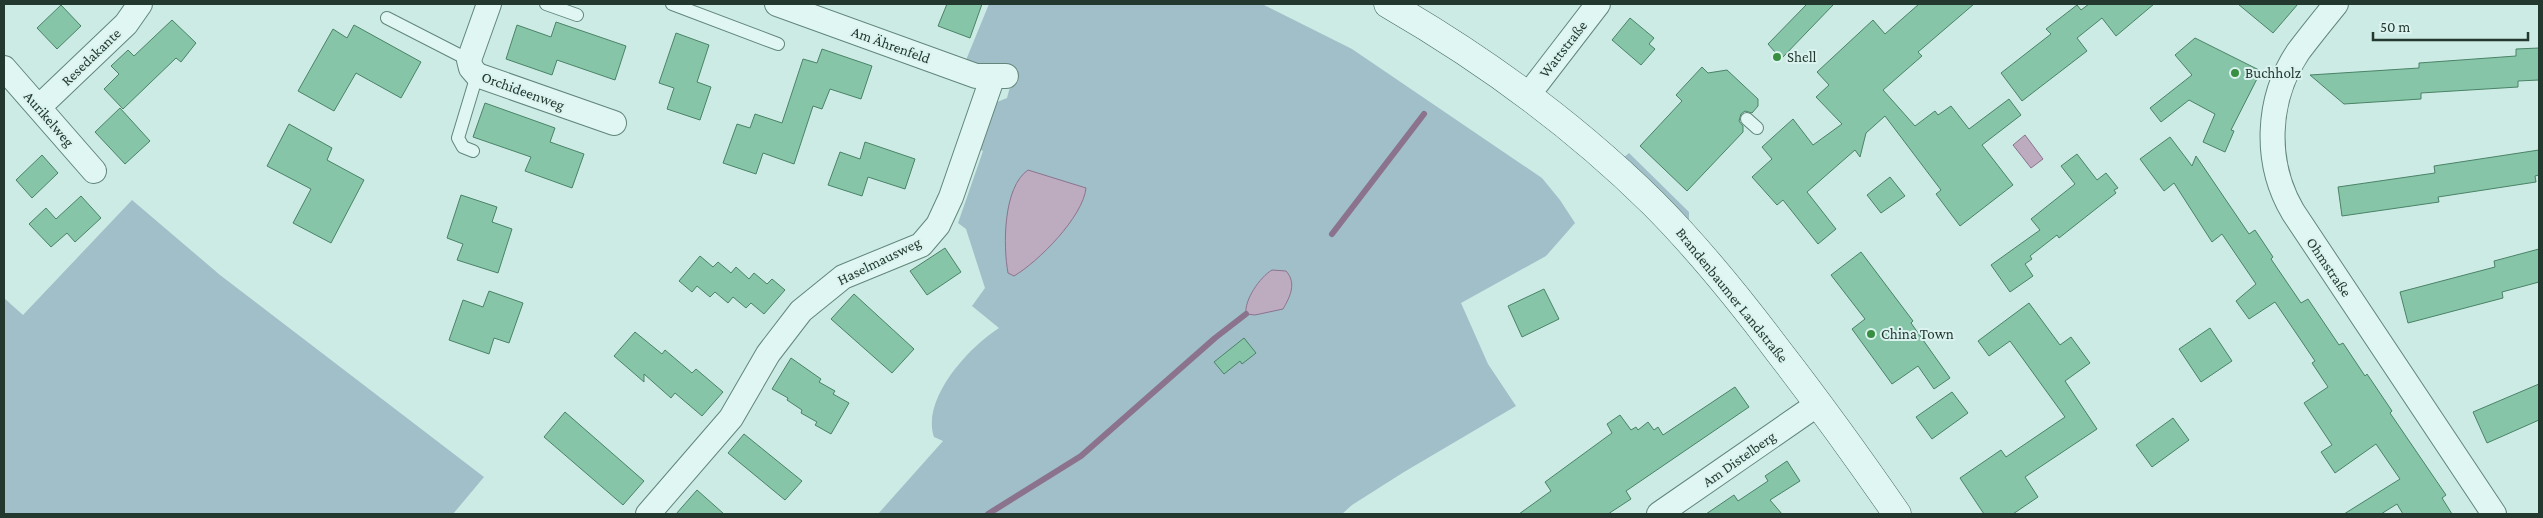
<svg xmlns="http://www.w3.org/2000/svg" width="2543" height="518" viewBox="0 0 2543 518" font-family="'Crimson Pro',serif">
<style>
.green{fill:#a1bfc8}
.water{fill:#bdacc0;stroke:#8b738e}
.lines{fill:none;stroke-linecap:round;stroke-linejoin:round}
.stream{stroke:#8b738e;stroke-width:6}
.building{fill:#86c5a8;stroke:#4a8367}
.service-casing{stroke:#62867a;stroke-width:14}
.minor-casing{stroke:#62867a;stroke-width:26}
.secondary-casing{stroke:#44685b;stroke-width:29}
.service{stroke:#dff6f2;stroke-width:12}
.minor{stroke:#dff6f2;stroke-width:24}
.secondary{stroke:#dff6f2;stroke-width:28}
.poi-dot{fill:#388f42;stroke:#dbf3ef;stroke-width:2}
.labels{text-anchor:middle;dominant-baseline:central;stroke-width:4;stroke-linejoin:round;paint-order:stroke}
.street-label{font-size:15px;fill:#233930;stroke:#dbf3ef}
.poi-label{font-size:15px;fill:#233930;stroke:#dbf3ef;text-anchor:start}
</style>
<rect width="100%" height="100%" fill="#ccebe5"/>
<!-- green -->
<path class="green" d="M989,4H1262L1352,49L1542,178L1560,200L1575,223L1546,256L1461,303L1488,364L1516,406L1404,472L1352,505L1342,514H878L943,441L934,437C921,399 969,347 999,328L972,306L985,288L966,229L958,223L983,151L976,147L992,104L1007,98L1011,83L966,60Z
M1629,153L1689,212V219H1684L1623,158Z
M132,200L220,275L484,477L453,514H4V298L23,315Z"/>
<!-- water -->
<path class="water" d="M2025,135L2043,159L2031,168L2013,145Z
M1028,170L1086,188C1083,217 1038,262 1014,276L1008,273C1003,246 1003,187 1028,170Z
M1272,270L1286,271C1297,283 1290,297 1283,309L1255,315L1246,314C1244,300 1260,277 1272,270Z"/>
<g class="lines">
<!-- stream -->
<path class="stream" d="M1332,234L1424,114
M988,514L1081,456L1215,338L1246,314"/>
</g>
<!-- building -->
<path class="building" d="M947,4H982L970,38L938,26Z
M1807,4H1834L1781,59L1768,44Z
M1919,4H1974L1918,52L1922,56L1883,90L1915,126L1935,111L1938,115L1951,106L1969,129L2009,99L2021,115L1982,145L2013,185L1960,226L1936,194L1941,190L1885,116L1866,133L1860,157L1855,150L1807,192L1836,229L1818,244L1783,200L1777,205L1752,177L1772,159L1762,147L1793,119L1813,145L1842,124L1816,97L1829,85L1817,72L1873,20L1885,34Z
M2089,4H2154L2116,36L2102,18L2077,38L2087,51L2022,101L2001,73L2051,34L2046,29L2077,5L2081,10Z
M2238,4H2298L2273,33Z
M61,5L81,26L57,49L37,28Z
M1630,18L1654,38L1649,44L1655,49L1641,65L1612,40Z
M172,20L196,43L181,62L176,58L123,109L104,89L119,74L111,66L128,50L134,56Z
M556,22L626,46L615,80L557,60L552,75L506,59L517,25L551,37Z
M354,25L421,62L401,98L356,73L334,111L298,91L333,29L347,38Z
M676,33L709,45L697,82L711,87L700,120L667,109L674,88L659,83Z
M2195,38L2261,71L2231,130L2234,131L2225,152L2203,142L2215,114L2189,100L2161,122L2150,108L2192,75L2175,55Z
M2539,48V80L2518,81V87L2421,93V99L2344,104L2310,75L2419,68V63L2516,56V49Z
M822,49L872,66L861,99L830,89L822,109L813,106L794,164L763,153L756,174L723,163L737,124L750,128L755,114L782,123L803,59L817,63Z
M1702,67L1708,73L1727,70L1758,99V106L1752,113L1745,111L1741,114L1739,121L1743,126V132L1687,191L1640,146L1682,101L1676,95Z
M485,103L555,128L550,142L584,154L572,188L525,171L531,157L473,137Z
M120,108L150,141L125,164L95,132Z
M289,124L332,148L327,160L364,180L331,243L293,223L311,189L267,166Z
M2170,137L2192,166L2196,156L2249,234L2255,230L2273,257L2271,259L2301,303L2308,299L2339,345L2343,343L2365,376L2367,374L2392,411L2390,413L2446,495L2442,498L2452,514H2403L2397,504L2381,514H2344L2400,479L2376,444L2335,473L2321,452L2332,445L2304,403L2328,387L2312,363L2315,361L2275,302L2249,319L2236,301L2256,284L2222,234L2212,242L2174,183L2164,191L2140,159Z
M865,142L915,159L905,189L868,177L862,196L828,185L840,152L860,159Z
M2539,150V175L2535,176L2536,182L2438,197L2439,202L2342,216L2338,187L2435,173L2434,166Z
M2077,154L2097,180L2106,173L2118,188L2114,190L2116,193L2059,238L2057,235L2030,256L2032,259L2025,264L2033,276L2010,292L1991,265L2040,230L2031,219L2075,184L2061,166Z
M42,155L58,173L32,198L16,180Z
M1890,177L1905,196L1881,213L1867,195Z
M461,195L497,207L492,222L512,229L498,273L457,260L463,244L447,238Z
M81,196L101,218L75,242L67,233L51,247L29,224L46,208L56,219Z
M945,248L961,272L927,295L910,271Z
M2539,249V282L2502,292L2503,298L2408,323L2400,292L2495,267L2494,261Z
M1861,252L1913,321L1911,323L1950,378L1934,389L1918,366L1892,384L1852,329L1865,319L1831,275Z
M700,256L713,267L718,262L731,273L736,267L749,279L754,273L767,284L772,279L785,290L764,314L751,303L746,308L733,297L728,303L715,292L710,297L697,286L692,292L679,281Z
M1544,289L1559,319L1522,337L1508,306Z
M489,291L523,303L509,343L494,338L489,354L449,340L463,300L483,307Z
M854,294L914,349L892,373L831,319Z
M2029,303L2060,345L2071,337L2090,363L2065,381L2097,429L2025,477L2038,497L2013,514H1984L1960,478L2001,450L2006,457L2065,417L2010,341L1989,356L1978,341Z
M2210,328L2232,361L2201,382L2179,349Z
M635,332L662,354L665,350L692,373L696,369L723,392L702,416L675,393L671,398L644,374V382L614,356Z
M1244,338L1256,353L1242,364L1240,361L1224,374L1214,362Z
M791,358L821,379L819,382L835,391L833,394L849,403L831,434L815,425L817,422L801,413L802,410L787,400L788,398L772,389Z
M2539,384V420L2487,443L2473,412Z
M1735,387L1749,407L1626,491L1631,499L1608,514H1519L1551,491L1545,482L1612,433L1607,424L1620,415L1631,430L1636,427L1638,430L1648,422L1654,430L1658,427L1663,435Z
M1952,392L1968,413L1932,439L1916,417Z
M565,412L644,481L623,505L544,437Z
M2173,418L2189,440L2152,467L2136,445Z
M744,434L802,481L785,500L728,453Z
M1787,461L1800,481L1770,500L1782,514H1706L1734,495L1738,501L1768,481L1765,476Z
M697,490L724,514H676Z"/>
<g class="lines">
<!-- service casing -->
<g class="service-casing">
<path id="service" d="M546,4L577,15
M672,4L778,44
M387,18L469,60
M1747,119L1757,128
M473,151L463,147L458,138L477,75"/>
</g>
<!-- minor casing -->
<g class="minor-casing">
<path id="minor" d="M489,4L469,60L471,68L477,75L614,123
M777,4L976,76H1006
M2336,4C2323,20 2310,36 2298,52C2266,100 2264,163 2293,212L2494,514
M4,68L94,171
M1528,95L1598,4
M39,107L126,24L140,4
M648,514L731,418L768,354L801,311L843,277L921,245L938,225L951,197L993,76
M1659,514L1818,404"/>
</g>
<!-- secondary casing -->
<g class="secondary-casing">
<path id="secondary" d="M1388,4C1483,59 1574,125 1653,203C1699,249 1740,300 1779,352C1820,405 1859,459 1897,514"/>
</g>
<!-- service -->
<use href="#service" class="service"/>
<!-- minor -->
<use href="#minor" class="minor"/>
<!-- secondary -->
<use href="#secondary" class="secondary"/>
</g>
<!-- markers -->
<g class="poi-dot">
<circle cx="1777" cy="57" r="5"/>
<circle cx="2235" cy="73" r="5"/>
<circle cx="1871" cy="334" r="5"/>
</g>
<g class="labels">
<!-- street labels -->
<g class="street-label">
<text transform="translate(891 45) rotate(20)">Am Ährenfeld</text>
<text transform="translate(1563 49) rotate(-52)">Wattstraße</text>
<text transform="translate(91 57) rotate(-44)">Resedakante</text>
<text transform="translate(523 91) rotate(20)">Orchideenweg</text>
<text transform="translate(49 119) rotate(49)">Aurikelweg</text>
<text transform="translate(879 261) rotate(-26)">Haselmausweg</text>
<text transform="translate(2329 267) rotate(56)">Ohmstraße</text>
<text transform="translate(1732 295) rotate(51)">Brandenbaumer Landstraße</text>
<text transform="translate(1739 459) rotate(-35)">Am Distelberg</text>
</g>
<!-- poi labels -->
<g class="poi-label">
<text x="1787" y="57">Shell</text>
<text x="2245" y="73">Buchholz</text>
<text x="1881" y="334">China Town</text>
</g>
</g>
<!-- border -->
<rect width="2543" height="518" fill="none" stroke="#233930" stroke-width="10"/>
<!-- scale -->
<path d="M2373 32v8h155v-8" fill="none" stroke="#233930" stroke-width="2.5"/>
<text x="2380" y="32" font-size="15" fill="#233930" stroke="#dbf3ef" stroke-width="4" paint-order="stroke">50 m</text>
</svg>
